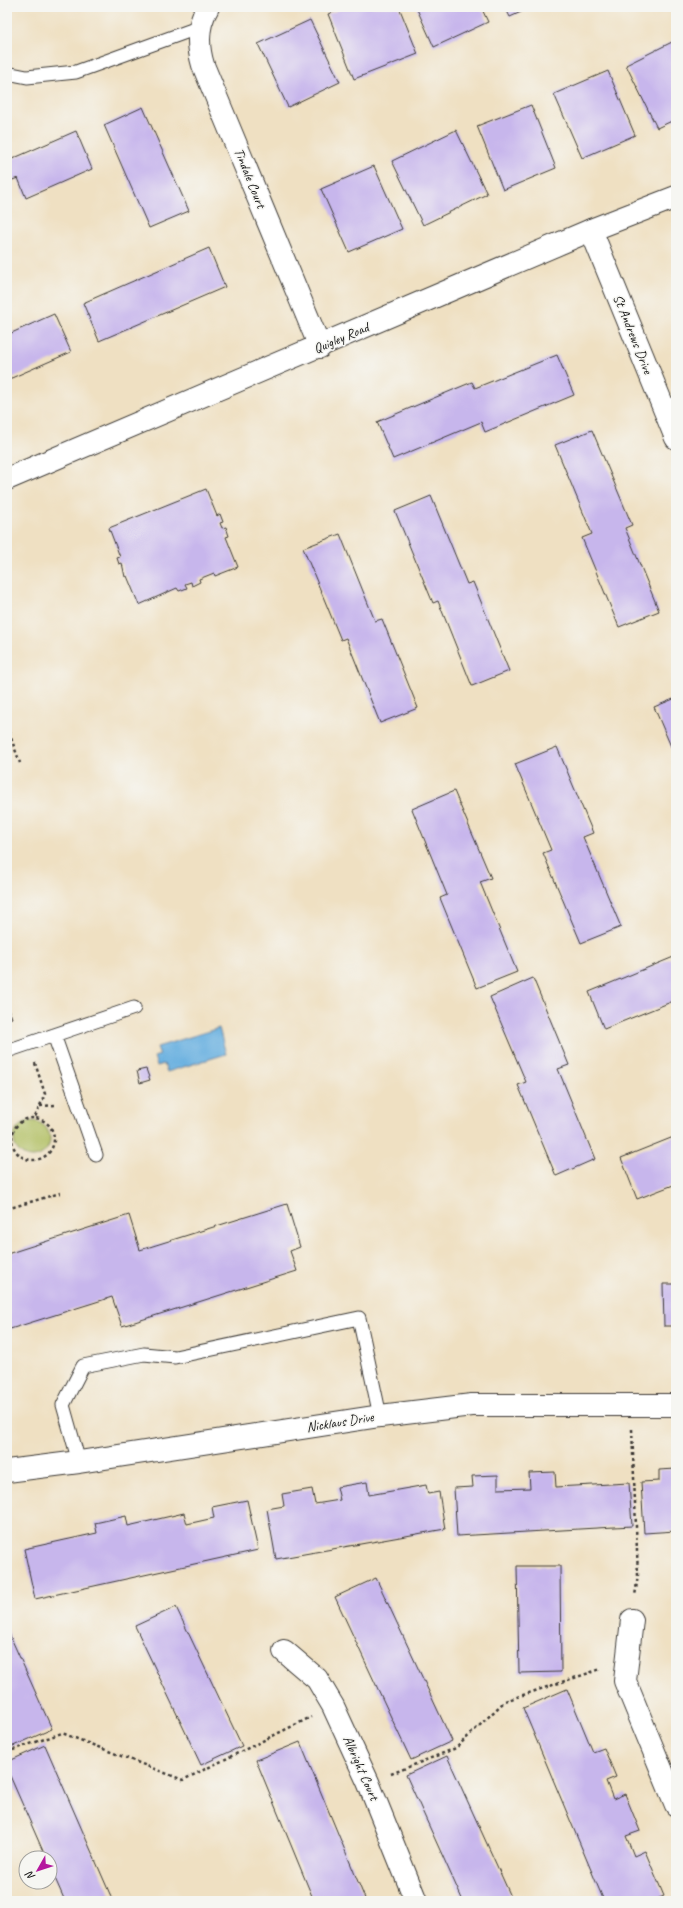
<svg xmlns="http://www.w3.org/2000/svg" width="683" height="1908" viewBox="0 0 683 1908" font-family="Caveat,sans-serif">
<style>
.park{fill:#b0be60;stroke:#666d3e}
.water{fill:#69b0e0;stroke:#42667e}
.building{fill:#c7b6ec}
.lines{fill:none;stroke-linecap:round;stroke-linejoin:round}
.service-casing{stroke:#3c3935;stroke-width:15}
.minor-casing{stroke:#3c3935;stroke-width:24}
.tertiary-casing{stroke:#3c3935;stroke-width:24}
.path{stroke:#3c3935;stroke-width:2.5;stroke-dasharray:3 3;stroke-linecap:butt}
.service{stroke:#fff;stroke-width:13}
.minor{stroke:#fff;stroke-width:22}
.tertiary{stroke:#fff;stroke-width:22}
.labels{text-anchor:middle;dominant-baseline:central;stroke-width:3;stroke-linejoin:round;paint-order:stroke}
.street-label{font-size:14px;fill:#1c1c1c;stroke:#f6f6f2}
</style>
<rect width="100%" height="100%" fill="#f6f6f2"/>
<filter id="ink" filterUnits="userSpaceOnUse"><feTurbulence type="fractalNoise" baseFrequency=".025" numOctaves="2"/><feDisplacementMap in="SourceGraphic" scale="8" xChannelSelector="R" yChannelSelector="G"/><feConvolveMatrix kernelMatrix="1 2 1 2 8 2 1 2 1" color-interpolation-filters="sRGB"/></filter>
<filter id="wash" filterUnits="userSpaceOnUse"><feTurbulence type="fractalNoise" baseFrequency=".012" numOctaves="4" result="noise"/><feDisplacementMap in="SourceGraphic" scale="16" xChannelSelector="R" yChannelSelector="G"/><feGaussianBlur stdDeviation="0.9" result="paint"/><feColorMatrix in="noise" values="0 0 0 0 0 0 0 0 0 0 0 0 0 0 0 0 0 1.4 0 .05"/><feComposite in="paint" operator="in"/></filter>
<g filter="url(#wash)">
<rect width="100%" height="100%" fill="#efe0c2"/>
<!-- park -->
<path class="park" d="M14 1139a18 18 0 1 1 36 0a18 18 0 1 1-36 0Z"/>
<!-- water -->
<path class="water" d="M219,1028L226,1054L167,1072L164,1064L157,1066L154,1057L160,1055L157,1047Z"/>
<g id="blocks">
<!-- building -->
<path class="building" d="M346,7H399L418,54L354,79L328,14Z
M416,7H481L488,22L434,47Z
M505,7H532L510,17Z
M310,20L340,82L288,107L258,44Z
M676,40V119L657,128L626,65Z
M608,71L635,135L582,158L554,94Z
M531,105L556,168L503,190L477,126Z
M143,107L189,211L149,228L104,125Z
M456,130L487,194L423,225L392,161Z
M76,131L92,169L26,198L18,178L7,182V147L12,159Z
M374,166L402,229L349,252L321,189Z
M209,248L225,287L99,341L83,303Z
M54,314L71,352L7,380V335Z
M557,355L574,395L485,432L481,422L393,459L377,422L472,382L475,388Z
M592,430L632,525L625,528L659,611L619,627L582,538L592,534L555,445Z
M206,489L217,516L220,514L223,522L220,523L222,528L226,527L229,536L226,537L238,567L215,576L214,573L199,579L200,582L192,586L191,582L185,584L187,588L179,591L177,588L139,605L127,576L125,577L122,563L119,564L117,558L120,557L109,528Z
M431,496L467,584L473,582L509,671L472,686L438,601L433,603L395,511Z
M340,534L375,621L382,619L418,708L380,723L346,638L341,640L303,548Z
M676,698V758L654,707Z
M557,747L593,833L583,837L621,927L581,943L543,853L551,850L515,764Z
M454,791L491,878L480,882L517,972L477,988L440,898L447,895L412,809Z
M676,956V1000L604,1029L589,992Z
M533,978L569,1065L558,1069L595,1159L556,1176L518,1085L526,1082L490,997Z
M7,1003L12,1018L7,1019Z
M146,1069L150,1080L140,1083L137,1071Z
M676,1136V1184L637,1199L621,1158Z
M287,1204L300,1247L290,1251L297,1271L122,1326L112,1297L7,1330V1254L129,1215L140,1250Z
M663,1284H676V1326H664Z
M676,1469V1531L644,1533L641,1482L659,1481V1470Z
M555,1472L556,1487L629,1483L632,1526L457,1536L454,1488L473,1487L472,1476L498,1475V1489L530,1488L529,1473Z
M367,1482L369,1495L426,1485L428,1494L439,1492L445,1529L276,1559L267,1509L284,1506L282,1494L312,1489L315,1504L340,1500L337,1487Z
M247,1500L258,1550L35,1599L24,1549L97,1533L95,1523L126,1516L128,1526L184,1513L187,1524L214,1518L212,1507Z
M517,1566H560L561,1672L519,1673Z
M376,1578L452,1741L411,1760L335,1597Z
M176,1607L242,1746L201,1765L135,1626Z
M7,1629L52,1729L11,1747L7,1739Z
M567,1689L593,1752L604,1748L616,1777L606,1781L613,1799L625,1794L640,1831L626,1836L634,1856L645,1851L664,1896L652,1901H604L523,1708Z
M300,1742L366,1901H314L256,1760Z
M45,1745L113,1901H65L50,1867V1858H46L7,1769V1762Z
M447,1756L513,1901H463L406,1775Z"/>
</g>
</g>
<g filter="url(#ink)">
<use href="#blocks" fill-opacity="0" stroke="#3c3935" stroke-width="1"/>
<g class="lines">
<!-- service casing -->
<g class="service-casing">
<path id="service" d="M7,73L27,77L76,72L200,27
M54,1035L96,1155
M7,1051L134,1008
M79,1462L63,1405L83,1366L144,1354L175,1357L359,1318L380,1416"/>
</g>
<!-- minor casing -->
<g class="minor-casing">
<path id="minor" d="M208,7C197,25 197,45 203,65L320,347
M591,230L676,438
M7,1471L79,1462L380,1416L472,1405H676
M632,1620L625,1681L676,1805
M284,1651L317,1679L333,1706L368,1782L416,1901"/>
</g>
<!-- tertiary casing -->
<g class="tertiary-casing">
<path id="tertiary" d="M7,479L591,230L676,197"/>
</g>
<!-- path -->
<path class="path" d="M7,727L20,763
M35,1063L45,1094L35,1117
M40,1106L57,1105
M12 1139a21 21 0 1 1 42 0a21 21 0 1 1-42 0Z
M7,1146L11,1145
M7,1209L60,1193
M632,1429L638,1575L635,1596
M7,1752L62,1733L183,1780L311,1717
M391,1774L456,1748L505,1701L601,1669
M669,1901L676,1892"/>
<!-- service -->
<use href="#service" class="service"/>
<!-- minor -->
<use href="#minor" class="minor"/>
<!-- tertiary -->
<use href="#tertiary" class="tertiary"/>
</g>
</g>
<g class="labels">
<!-- street labels -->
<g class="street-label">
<text transform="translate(250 178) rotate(68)">Tindale Court</text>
<text transform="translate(633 334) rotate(68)">St Andrews Drive</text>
<text transform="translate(341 338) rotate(-23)">Quigley Road</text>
<text transform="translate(340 1422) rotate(-9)">Nicklaus Drive</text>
<text transform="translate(361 1768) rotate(66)">Albright Court</text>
</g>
</g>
<!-- margin -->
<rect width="683" height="1908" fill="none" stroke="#f6f6f2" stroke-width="24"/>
<!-- north arrow -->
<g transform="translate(38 1870) rotate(231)"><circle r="19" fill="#f6f6f2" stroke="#9f9f9c"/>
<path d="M0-3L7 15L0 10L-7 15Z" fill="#b5179e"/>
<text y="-6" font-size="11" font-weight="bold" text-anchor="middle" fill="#1c1c1c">N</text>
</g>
</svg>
